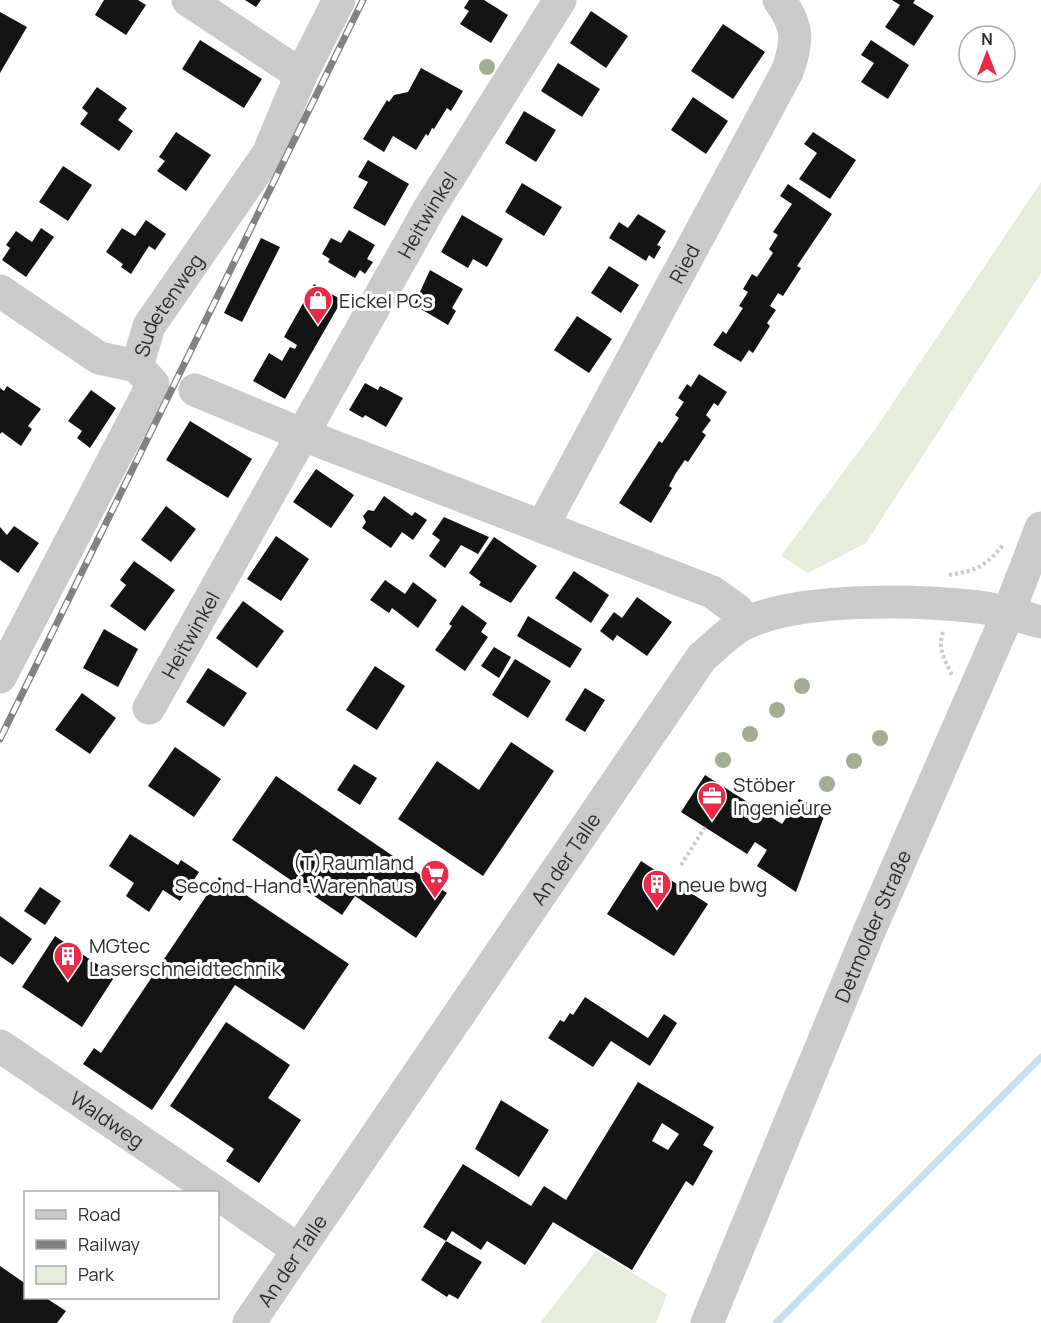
<svg xmlns="http://www.w3.org/2000/svg" width="1041" height="1323" viewBox="0 0 1041 1323" font-family="Manrope,sans-serif">
<style>
.green{fill:#e5ecda}
.lines{fill:none;stroke-linecap:round;stroke-linejoin:round}
.stream{stroke:#c6e1ec;stroke-width:7}
.building{fill:#141414;fill-rule:evenodd}
.path{stroke:#cacaca;stroke-width:4;stroke-dasharray:3 3;stroke-linecap:butt}
.minor{stroke:#cacaca;stroke-width:33}
.rail-casing{stroke:#828282;stroke-width:7}
.rail{stroke:#fff;stroke-width:4.5;stroke-dasharray:14;stroke-linecap:butt}
.tree{fill:#a2ad93}
.labels{text-anchor:middle;dominant-baseline:central;stroke-width:6;stroke-linejoin:round;paint-order:stroke}
.street-label{font-size:20px;fill:#2d2d2d;stroke:#fff}
.poi-label{font-size:20px;fill:#2d2d2d;stroke:#fff;text-anchor:start}
</style>
<rect width="100%" height="100%" fill="#fff"/>
<!-- green -->
<path class="green" d="M1041,182V273L866,543L808,573L781,556L876,428Z
M596,1251L667,1294L656,1323H540Z"/>
<g class="lines">
<!-- stream -->
<path class="stream" d="M776,1323L1041,1057"/>
</g>
<!-- building -->
<path class="building" d="M104,0H138L146,5L126,35L95,15Z
M245,0H261L256,7Z
M469,0H484L508,15L491,43L460,24L469,11L464,8Z
M892,0H915L913,3L934,16L914,46L885,27L900,5Z
M591,11L628,36L606,68L570,43Z
M0,12L27,27L0,73Z
M723,24L765,52L733,99L691,71Z
M200,40L262,79L244,108L182,69Z
M871,40L909,65L888,99L861,82L874,63L861,55Z
M558,63L600,89L582,117L541,91Z
M421,68L463,91L451,111L447,108L434,129L432,128L428,136L426,134L416,150L393,136L384,152L363,139L387,100L389,102L394,95L408,92Z
M97,87L127,108L118,120L133,131L119,151L80,124L88,113L82,108Z
M693,97L728,121L706,154L671,130Z
M524,111L556,130L536,162L505,143Z
M176,132L211,155L186,191L157,171L165,161L159,157Z
M813,132L856,160L830,199L799,179L817,153L804,144Z
M368,160L409,184L385,226L353,208L368,182L358,177Z
M63,166L92,185L68,221L39,202Z
M522,183L562,207L544,236L505,212Z
M788,184L832,214L797,266L801,268L783,296L778,293L770,306L776,310L767,323L770,326L753,353L749,350L741,362L713,345L723,331L726,334L743,308L739,306L748,292L743,289L752,274L757,277L773,253L769,249L778,235L773,232L792,204L780,196Z
M638,214L666,231L657,245L661,247L654,259L649,255L646,261L609,238L619,222L628,228Z
M462,215L503,239L487,267L473,259L468,268L441,252Z
M146,220L166,234L155,250L149,246L131,274L121,267L123,264L106,252L122,228L135,236Z
M41,228L54,237L26,277L2,260L10,248L6,245L16,231L32,242Z
M349,230L375,245L367,259L373,262L365,274L360,270L355,278L328,262L330,259L322,254L331,238L341,243Z
M261,238L280,247L242,322L224,313Z
M609,266L639,285L621,313L591,293Z
M430,270L463,289L452,308L456,311L448,325L414,305Z
M314,284L342,300L285,399L253,381L269,353L282,361L290,347L295,349L297,345L284,337Z
M577,316L612,339L589,373L554,350Z
M699,374L727,392L718,406L714,403L706,415L711,420L702,432L706,435L688,462L685,460L676,473L669,486L672,488L651,523L619,503L659,441L662,443L679,418L675,415L684,402L678,398L687,384L691,387Z
M365,383L378,390L380,386L403,398L386,427L365,415L363,418L349,410Z
M7,386L41,409L28,426L32,429L21,446L2,432L0,434V388L4,391Z
M91,390L116,408L90,448L77,438L82,431L68,421Z
M190,421L252,459L228,498L166,460Z
M316,469L354,495L331,528L293,502Z
M384,496L412,516L415,512L427,520L413,540L402,532L391,548L362,528L366,522L363,516L368,510L374,511Z
M166,506L196,529L171,562L141,540Z
M444,517L489,537L478,554L461,545L445,568L429,556L440,540L432,534Z
M14,526L39,543L18,573L0,560V527L7,535Z
M276,536L309,559L281,601L247,579Z
M494,537L537,566L511,603L479,585L481,582L469,573Z
M134,561L175,590L145,631L110,606L126,585L120,580Z
M574,571L609,595L591,623L555,598Z
M385,580L405,594L413,582L437,600L418,628L392,608L389,613L370,600Z
M637,597L672,622L647,656L617,635L613,641L600,631L614,612L622,618Z
M243,601L284,631L257,668L216,638Z
M462,605L487,623L481,632L488,637L465,671L435,650L452,626L449,624Z
M528,616L582,649L570,668L517,636Z
M104,629L138,649L118,687L83,668Z
M494,647L511,657L499,678L481,666Z
M515,659L551,681L528,718L492,695Z
M375,666L405,686L377,730L346,710Z
M208,668L247,693L224,727L186,702Z
M585,688L605,700L585,732L565,720Z
M82,693L116,718L90,754L55,730Z
M511,742L554,771L483,876L398,819L437,761L479,790Z
M175,747L221,779L194,817L148,786Z
M354,764L377,778L360,805L337,790Z
M705,775L782,824L799,799L826,811L796,892L757,866L767,850L755,842L747,854L681,812Z
M276,776L447,893L416,938L355,896L342,915L232,840Z
M130,834L178,865L181,860L199,872L180,901L163,890L149,912L126,896L134,883L109,866Z
M641,861L708,904L674,956L607,914Z
M219,877L349,964L304,1030L235,985L152,1110L83,1064L94,1048L101,1053Z
M40,887L61,901L45,925L24,911Z
M0,916L32,939L13,965L0,956Z
M55,936L115,976L82,1027L22,987Z
M585,997L648,1038L664,1014L677,1023L650,1066L611,1041L593,1067L548,1038L560,1020L564,1022L570,1013L573,1015Z
M226,1022L290,1065L268,1098L301,1120L259,1183L226,1161L234,1149L170,1106Z
M638,1082L714,1127L703,1145L713,1151L693,1186L686,1181L632,1270L553,1222L525,1265L487,1241L481,1250L452,1231L446,1241L423,1227L463,1164L531,1206L544,1186L566,1200ZM662,1123L679,1134L668,1150L652,1141Z
M501,1100L549,1130L519,1177L475,1149Z
M446,1241L482,1262L458,1299L449,1294L447,1297L421,1280Z
M0,1266L26,1284V1298H46L66,1311L57,1323H0Z"/>
<g class="lines">
<!-- path -->
<path class="path" d="M949,575C976,571 986,566 1003,545
M943,632C937,648 945,660 952,675
M681,865L705,827"/>
<!-- minor -->
<g class="minor">
<path d="M188,0L301,75"/>
<path d="M0,291L99,358L137,366"/>
<path id="s1" d="M137,366L149,326L268,154L301,75L339,0"/>
<path d="M195,390L301,434L712,592L737,610L744,623"/>
<path id="s2" d="M543,525L787,72C798,42 799,26 779,0"/>
<path d="M0,677L153,384L137,366"/>
<path id="s3" d="M149,708L429,209L560,0"/>
<path id="s4" d="M0,1046L215,1192"/>
<path d="M218,1194L298,1250"/>
<path id="s5" d="M249,1323L702,657C716,646 730,630 746,623C801,597 917,600 978,607C999,609 1020,617 1041,622"/>
<path id="s6" d="M707,1323L868,934L1008,614L1041,528"/>
</g>
<!-- rail casing -->
<g class="rail-casing">
<path id="rail" d="M0,739L363,0"/>
</g>
<!-- rail -->
<use href="#rail" class="rail"/>
</g>
<!-- trees -->
<g class="tree">
<circle cx="487" cy="67" r="8"/>
<circle cx="802" cy="686" r="8"/>
<circle cx="777" cy="710" r="8"/>
<circle cx="750" cy="734" r="8"/>
<circle cx="880" cy="738" r="8"/>
<circle cx="723" cy="760" r="8"/>
<circle cx="854" cy="761" r="8"/>
<circle cx="827" cy="784" r="8"/>
</g>
<!-- icons -->
<defs>
<g id="shop-pin" transform="scale(1.5)"><path d="M0 17L-7.5 6A9.5 9.5 0 1 1 7.5 6Z" fill="#eb2949" stroke="#fff"/><path d="M-5-2.5h2.3a2.7 3.5 0 0 1 5.4 0H5L5.5 6h-11ZM-1.5-2.5h3a1.5 2.3 0 0 0-3 0Z" fill="#fff"/></g>
<g id="office-pin" transform="scale(1.5)"><path d="M0 17L-7.5 6A9.5 9.5 0 1 1 7.5 6Z" fill="#eb2949" stroke="#fff"/><path d="M-6-3h4V-5.5h4V-3h4V5H-6ZM-1-4.5V-3h2v-1.5ZM-6 0V1H6V0Z" fill="#fff"/></g>
<g id="supermarket-pin" transform="scale(1.5)"><path d="M0 17L-7.5 6A9.5 9.5 0 1 1 7.5 6Z" fill="#eb2949" stroke="#fff"/><path d="M-6-5.5h2.5l.6 2H6L4.5 2H-2.5L-4.4-4H-6ZM-1.5 3.2a1.3 1.3 0 1 0 .1 0ZM3 3.2a1.3 1.3 0 1 0 .1 0Z" fill="#fff"/></g>
<g id="building-pin" transform="scale(1.5)"><path d="M0 17L-7.5 6A9.5 9.5 0 1 1 7.5 6Z" fill="#eb2949" stroke="#fff"/><path d="M-4-6H4V6H1V3H-1V6H-4ZM-2.5-4.3h1.7v1.8h-1.7ZM.8-4.3h1.7v1.8H.8ZM-2.5-1h1.7V.8h-1.7ZM.8-1h1.7V.8H.8Z" fill="#fff"/></g>
</defs>
<g fill-rule="evenodd">
<use href="#shop-pin" x="318" y="300"/>
<use href="#office-pin" x="712" y="796"/>
<use href="#supermarket-pin" x="435" y="874"/>
<use href="#building-pin" x="657" y="884"/>
<use href="#building-pin" x="68" y="956"/>
</g>
<g class="labels">
<!-- street labels -->
<g class="street-label">
<text stroke="none"><textPath href="#s3" startOffset="566">Heitwinkel</textPath></text>
<text stroke="none"><textPath href="#s2" startOffset="297">Ried</textPath></text>
<text stroke="none"><textPath href="#s1" startOffset="69">Sudetenweg</textPath></text>
<text stroke="none"><textPath href="#s3" startOffset="84">Heitwinkel</textPath></text>
<text stroke="none"><textPath href="#s5" startOffset="562">An der Talle</textPath></text>
<text stroke="none"><textPath href="#s6" startOffset="430">Detmolder Straße</textPath></text>
<text stroke="none"><textPath href="#s4" startOffset="130">Waldweg</textPath></text>
<text stroke="none"><textPath href="#s5" startOffset="76">An der Talle</textPath></text>
</g>
<!-- poi labels -->
<g class="poi-label">
<text x="339" y="300">Eickel PCs</text>
<text x="733" y="784">Stöber<tspan x="733" dy="23">Ingenieure</tspan></text>
<text x="414" y="862" text-anchor="end">(T)Raumland<tspan x="414" dy="23">Second-Hand-Warenhaus</tspan></text>
<text x="678" y="884">neue bwg</text>
<text x="89" y="945">MGtec<tspan x="89" dy="23">Laserschneidtechnik</tspan></text>
</g>
</g>
<!-- legend -->
<rect x="24" y="1191" width="195" height="108" fill="#ffffff" stroke="#ababab" stroke-width="1.5"/>
<rect x="36" y="1210" width="30" height="9" fill="#cacaca" stroke="#ababab" stroke-width="1.5"/>
<text x="78" y="1221" font-size="18" fill="#2d2d2d">Road</text>
<rect x="36" y="1240" width="30" height="9" fill="#828282" stroke="#ababab" stroke-width="1.5"/>
<text x="78" y="1251" font-size="18" fill="#2d2d2d">Railway</text>
<rect x="36" y="1266" width="30" height="18" fill="#e5ecda" stroke="#ababab" stroke-width="1.5"/>
<text x="78" y="1281" font-size="18" fill="#2d2d2d">Park</text>
<!-- north arrow -->
<g transform="translate(987 54)"><circle r="28" fill="#ffffff" stroke="#ababab" stroke-width="1.5"/>
<path d="M0-4.5L10 22L0 15L-10 22Z" fill="#eb2949"/>
<text y="-9" font-size="16" font-weight="bold" text-anchor="middle" fill="#2d2d2d">N</text>
</g>
</svg>
